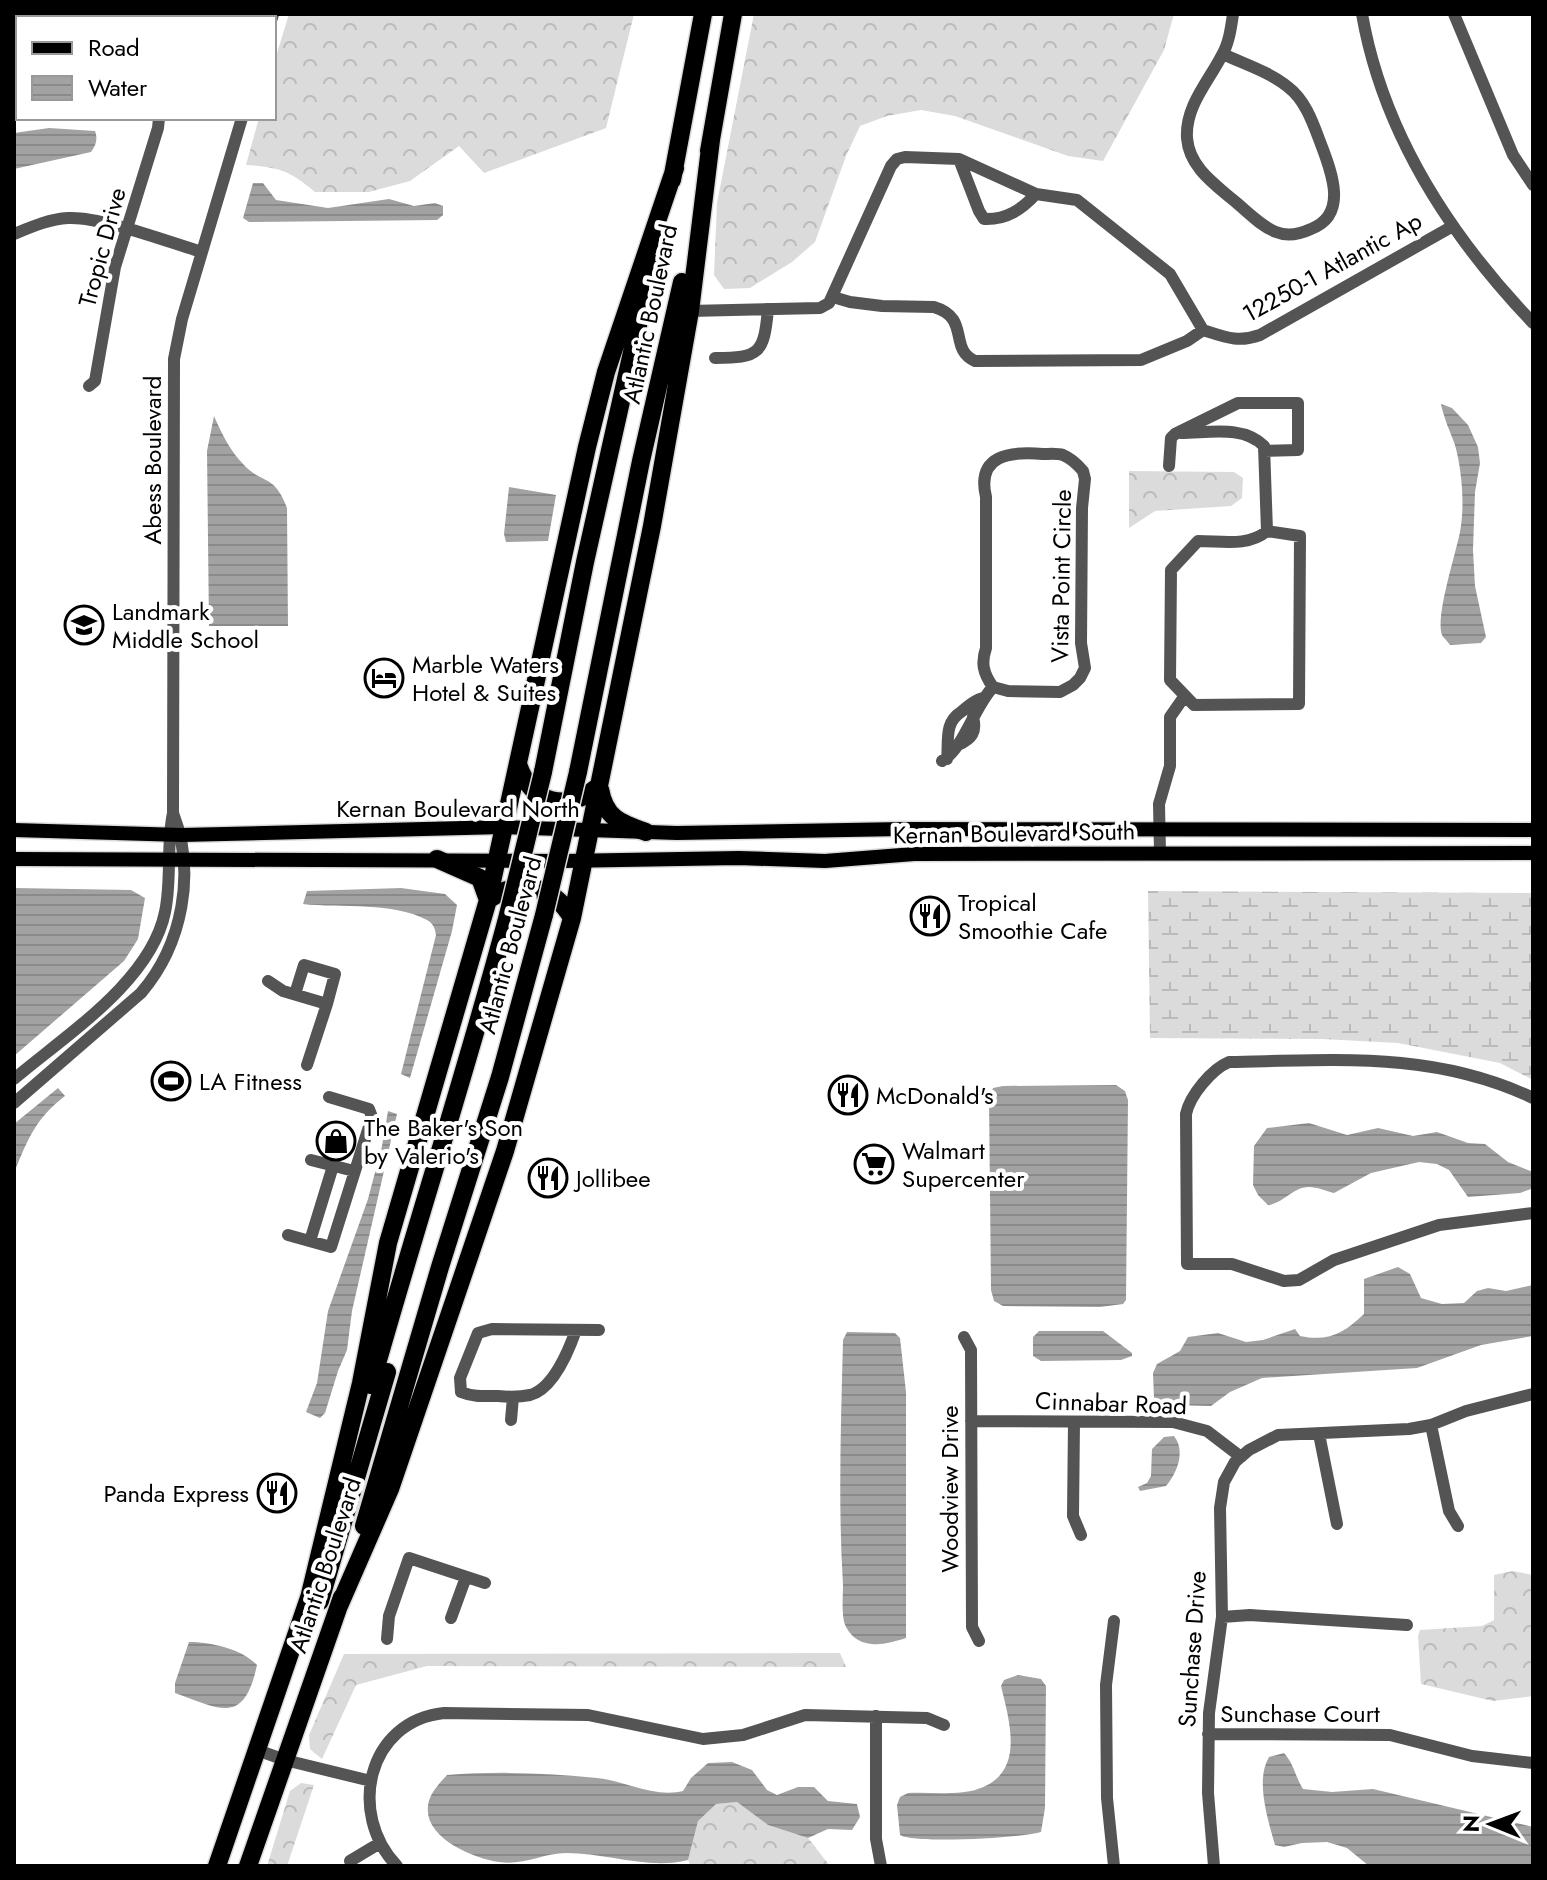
<svg xmlns="http://www.w3.org/2000/svg" width="1547" height="1880" viewBox="0 0 1547 1880" font-family="Jost,sans-serif">
<style>
.forest{fill:url(#forest-crowns)}
.wetland{fill:url(#wetland-marsh)}
.water{fill:url(#water-rules)}
.lines{fill:none;stroke-linecap:round;stroke-linejoin:round}
.major-casing{stroke:#dbdbdb;stroke-width:17}
.highway-casing{stroke:#dbdbdb;stroke-width:21}
.minor{stroke:#545454;stroke-width:12}
.major{stroke:#000;stroke-width:14}
.highway{stroke:#000;stroke-width:18}
.highway-bridge-casing{stroke:#dbdbdb;stroke-width:21;stroke-linecap:butt}
.highway-bridge{stroke:#000;stroke-width:18}
.labels{text-anchor:middle;dominant-baseline:central;stroke-width:8;stroke-linejoin:round;paint-order:stroke}
.street-label{font-size:24px;fill:#000;stroke:#fff}
.poi-label{font-size:24px;fill:#000;stroke:#fff;text-anchor:start}
</style>
<defs>
<pattern id="forest-crowns" width="20" height="18" patternUnits="userSpaceOnUse" patternTransform="scale(2)"><rect width="20" height="18" fill="#dbdbdb"/><path d="M2 6a3 3 0 1 1 6 0M12 15a3 3 0 1 1 6 0" fill="none" stroke="#bababa"/></pattern>
<pattern id="wetland-marsh" width="20" height="14" patternUnits="userSpaceOnUse" patternTransform="scale(2)"><rect width="20" height="14" fill="#dbdbdb"/><path d="M1 5h8M5 5V1M11 12h8M15 12V8" fill="none" stroke="#bababa"/></pattern>
<pattern id="water-rules" width="6" height="5" patternUnits="userSpaceOnUse" patternTransform="scale(2)"><rect width="6" height="5" fill="#a2a2a2"/><path d="M0 2.5h6" fill="none" stroke="#8a8a8a"/></pattern>
</defs>
<rect width="100%" height="100%" fill="#fff"/>
<!-- forest -->
<path class="forest" d="M289,14H634L606,128L484,173L459,146L410,181L369,192H315C290,171 279,167 246,165L259,118H274V63Z
M754,14H1174L1164,50L1103,161L1068,156L955,116L921,110L887,116L860,126L846,156L815,242L792,262L750,288L724,289L714,275L717,203Z
M1129,471L1234,472L1243,478L1242,498L1231,506L1155,511L1129,528Z
M1513,1571L1533,1575V1696L1493,1701L1421,1684L1418,1636L1420,1630L1482,1626L1494,1620V1575Z
M840,1653L846,1667L427,1666L356,1685L322,1759L310,1749L309,1735L344,1654Z
M301,1783L314,1785L287,1866H267L290,1791Z
M737,1802L768,1825L808,1838L830,1866H691L688,1860L698,1820L715,1804Z"/>
<!-- wetland -->
<path class="wetland" d="M1148,891L1533,893V1080L1500,1063L1398,1043L1322,1039L1150,1038Z"/>
<!-- water -->
<path class="water" d="M49,128L95,131C98,139 96,145 91,152L14,169V133Z
M253,183H263L276,200L328,208L389,199L414,206L435,203L443,206V215L437,220L249,222L243,218Z
M1441,404L1452,408L1468,425L1478,447L1480,463L1475,492L1473,550L1475,586L1486,637L1481,643L1450,645C1449,643 1443,637 1442,635C1435,617 1456,553 1460,532C1465,506 1462,470 1455,445C1450,431 1444,419 1441,404Z
M214,416C222,434 230,451 244,465C263,485 274,473 287,508L288,626H209L207,451Z
M509,487L556,495L548,541L506,542L504,534Z
M14,888L131,890L145,898L138,939L124,961L14,1056Z
M401,888L445,894L457,905L452,931L410,1078L401,1074L436,935C435,929 434,924 427,920C394,902 340,908 303,904L307,891Z
M1116,1085L1125,1091L1128,1100L1126,1300L1123,1304L1100,1307L1003,1306L994,1301L991,1290L989,1098L993,1088L1003,1086Z
M58,1088L65,1096C35,1119 28,1139 14,1173V1124Z
M388,1111L397,1114L352,1311L347,1350L338,1371L325,1413L320,1418L306,1412L317,1383L328,1311L368,1199L382,1146Z
M1309,1123L1347,1135L1378,1128L1413,1136L1437,1132L1468,1143L1485,1144L1508,1162L1533,1172L1531,1189L1520,1193L1468,1197L1449,1170L1437,1164L1419,1162L1371,1173L1334,1193C1326,1191 1317,1187 1309,1187C1293,1187 1284,1203 1268,1205L1258,1195L1253,1185L1254,1146L1267,1128Z
M1398,1267L1410,1274L1421,1298L1442,1304L1464,1303L1477,1291L1488,1288L1506,1291L1533,1285V1336L1481,1345L1417,1368L1262,1378L1230,1392L1211,1406L1168,1405L1154,1398L1153,1373L1157,1364L1180,1351L1188,1337L1218,1333L1246,1342L1263,1340L1295,1329L1300,1336C1329,1342 1344,1333 1364,1314V1279Z
M1039,1331H1103L1132,1353V1356L1121,1360L1041,1361L1033,1356V1337Z
M847,1332L895,1333L900,1338L906,1392V1638C885,1645 859,1651 846,1627C841,1617 843,1597 843,1585C838,1503 841,1422 843,1340Z
M1174,1436C1186,1451 1177,1473 1166,1486L1140,1491L1138,1487L1147,1483L1151,1476L1152,1449L1164,1437Z
M189,1642C211,1642 242,1649 257,1665C244,1726 220,1709 175,1693V1683Z
M1018,1675L1041,1679L1046,1686L1045,1808L1041,1832C1021,1838 915,1844 900,1835L897,1805L900,1797L908,1793C928,1792 951,1795 971,1791C1026,1778 1011,1727 1001,1686L1004,1680Z
M1284,1753C1294,1764 1295,1776 1303,1789L1332,1792L1373,1789L1533,1827V1866H1369L1347,1848L1327,1842L1302,1843L1284,1847L1275,1845C1268,1820 1255,1780 1269,1757Z
M732,1762L752,1770L767,1790L777,1795L798,1787H814L828,1801L857,1804L860,1817L852,1830L828,1829L808,1838L768,1825L737,1802L716,1804L698,1821L688,1860C649,1870 607,1853 566,1853C544,1853 522,1866 499,1862C473,1858 424,1838 428,1806C429,1794 439,1784 447,1775C496,1771 548,1773 597,1778C625,1781 655,1798 683,1791L691,1778L708,1763Z"/>
<g class="lines">
<!-- major casing -->
<g class="major-casing">
<path id="major" d="M14,830L182,835L504,827L677,833L903,829L1533,830
M14,859L563,861L739,858L825,861L914,854L1533,853"/>
</g>
<!-- highway casing -->
<g class="highway-casing">
<path id="highway" d="M709,151L733,14
M672,180L703,14
M518,764C531,804 567,813 599,786
M543,772L585,562L652,263
M578,772L641,461L682,282
M600,789C605,818 620,823 646,832
M437,859L480,878L488,900C519,878 553,885 572,918
M371,1385C415,1228 466,1073 508,915
M364,1526L440,1267L500,1077L544,915
M310,1594L361,1383L388,1243L488,900L587,447L606,372L675,168
M320,1601L387,1372
M339,1606L390,1489L465,1269L505,1151L572,918L652,526L690,311L711,140
M217,1866L313,1586
M248,1866L342,1597"/>
</g>
<!-- minor -->
<path class="minor" d="M1362,14C1383,134 1450,236 1533,323
M1454,14L1513,155L1533,185
M272,18L273,14
M1223,54C1244,64 1270,72 1288,87C1304,99 1312,120 1319,139C1329,166 1351,214 1311,229C1300,234 1288,237 1276,232C1260,226 1246,210 1232,199C1213,183 1189,166 1187,138C1185,106 1209,81 1222,55C1229,43 1231,28 1233,14
M14,73L18,72
M959,159L979,211L984,219C1007,220 1022,209 1036,194
M14,234C31,227 49,219 68,218C100,216 168,242 202,252
M833,297L850,302L882,306L934,307C971,318 948,349 975,361L1141,360L1187,341L1203,330
M690,311L820,308L829,303L891,166L897,159L905,157L959,159L1036,194L1077,200L1170,274L1203,330C1225,337 1238,343 1260,335L1453,226
M715,358C759,358 764,354 768,309
M89,386L95,381L115,267L158,128L159,118
M1181,433C1209,433 1243,425 1264,446L1267,531
M1169,466L1171,438L1175,434L1238,403H1298V450L1264,451
M1267,531L1300,536L1299,704L1194,705L1170,680L1171,570L1198,541C1222,541 1248,547 1267,531Z
M958,745C972,739 977,732 973,717
M947,759C949,740 944,723 961,712C969,706 972,701 983,698
M942,761C964,748 974,707 993,687C983,673 981,663 986,648V497C976,455 1010,451 1043,454C1049,454 1057,453 1063,455C1070,458 1078,465 1083,471L1085,479L1082,508L1081,643L1085,668L1080,678L1073,685L1060,692L1008,691L993,687
M1160,853L1159,804L1170,766V717L1184,697
M268,981L283,991L327,1004L307,1065
M295,994L304,965L335,974L327,1004
M14,1079C66,1035 151,981 165,912C172,879 166,846 173,813L174,359L182,319L242,118
M1533,1098C1434,1051 1336,1060 1229,1062C1212,1069 1190,1095 1186,1114L1187,1264H1232L1284,1281L1299,1280L1334,1260L1439,1225L1533,1213
M14,1103L141,993C183,944 196,872 173,813
M311,1160L354,1171
M288,1235L331,1247L372,1117L369,1109L329,1097
M310,1241L333,1166
M576,1330C569,1350 553,1389 530,1395C520,1397 509,1397 498,1396C485,1396 473,1397 461,1392L460,1378L478,1333L492,1329L599,1330
M964,1337L971,1350L972,1627L979,1641
M511,1420L513,1397
M971,1421L1173,1422L1207,1431L1241,1457
M1074,1422L1073,1516L1081,1535
M1431,1425L1449,1511L1458,1526
M1319,1434L1337,1524
M1222,1617L1250,1615L1407,1625
M451,1618L466,1577
M1114,1621L1106,1685L1107,1798L1114,1866
M387,1639L389,1616L409,1558L485,1583
M876,1716V1839L881,1866
M1208,1734L1390,1735L1472,1756L1533,1763
M257,1750L285,1760L371,1781
M350,1861L380,1843
M397,1866C347,1814 367,1721 444,1713L588,1715L703,1739L743,1735L805,1715L927,1718L944,1725
M1214,1866L1208,1793L1209,1713L1222,1617L1220,1508L1224,1482L1235,1462L1249,1450L1278,1435L1409,1429L1431,1425L1466,1411L1533,1394"/>
<!-- major -->
<use href="#major" class="major"/>
<!-- highway -->
<use href="#highway" class="highway"/>
<!-- highway-bridge casing -->
<g class="highway-bridge-casing">
<path id="highway-bridge" d="M508,915L543,772
M544,915L578,772"/>
</g>
<!-- highway-bridge -->
<use href="#highway-bridge" class="highway-bridge"/>
</g>
<!-- icons -->
<defs>
<g id="school-ring" transform="scale(2)"><circle r="9.5" fill="#fff" stroke="#000" stroke-width="1.5"/><path d="M0-5L7-2L0 1L-7-2ZM-4 1L0 2.5L4 1V4Q0 6-4 4Z" fill="#000"/></g>
<g id="hotel-ring" transform="scale(2)"><circle r="9.5" fill="#fff" stroke="#000" stroke-width="1.5"/><path d="M-6-4.5h1.5V1H6V5H4.5V3h-9V5H-6ZM-4 0a1.8 1.8 0 1 1 3.6 0ZM.5 0V-2.5h3Q6-2.5 6 0Z" fill="#000"/></g>
<g id="restaurant-ring" transform="scale(2)"><circle r="9.5" fill="#fff" stroke="#000" stroke-width="1.5"/><path d="M-5-6h1v4h1v-4h1v4h1v-4h1v5L-1.5 .5V6h-2V.5L-5-1ZM5-6V6H3V1.5H1.5Q1.5-4 5-6Z" fill="#000"/></g>
<g id="stadium-ring" transform="scale(2)"><circle r="9.5" fill="#fff" stroke="#000" stroke-width="1.5"/><path d="M0-5a6.5 5 0 1 0 0 10a6.5 5 0 1 0 0-10ZM-3.5-1.8h7v3.6h-7Z" fill="#000"/></g>
<g id="shop-ring" transform="scale(2)"><circle r="9.5" fill="#fff" stroke="#000" stroke-width="1.5"/><path d="M-5-2.5h2.3a2.7 3.5 0 0 1 5.4 0H5L5.5 6h-11ZM-1.5-2.5h3a1.5 2.3 0 0 0-3 0Z" fill="#000"/></g>
<g id="supermarket-ring" transform="scale(2)"><circle r="9.5" fill="#fff" stroke="#000" stroke-width="1.5"/><path d="M-6-5.5h2.5l.6 2H6L4.5 2H-2.5L-4.4-4H-6ZM-1.5 3.2a1.3 1.3 0 1 0 .1 0ZM3 3.2a1.3 1.3 0 1 0 .1 0Z" fill="#000"/></g>
</defs>
<g fill-rule="evenodd">
<use href="#school-ring" x="84" y="625"/>
<use href="#hotel-ring" x="384" y="678"/>
<use href="#restaurant-ring" x="930" y="916"/>
<use href="#stadium-ring" x="171" y="1081"/>
<use href="#restaurant-ring" x="848" y="1095"/>
<use href="#shop-ring" x="336" y="1141"/>
<use href="#supermarket-ring" x="874" y="1164"/>
<use href="#restaurant-ring" x="548" y="1178"/>
<use href="#restaurant-ring" x="277" y="1493"/>
</g>
<g class="labels">
<!-- street labels -->
<g class="street-label">
<text transform="translate(102 247) rotate(-75)">Tropic Drive</text>
<text transform="translate(1332 267) rotate(-29)">12250-1 Atlantic Ap</text>
<text transform="translate(650 314) rotate(-78)">Atlantic Boulevard</text>
<text transform="translate(152 460) rotate(-90)">Abess Boulevard</text>
<text transform="translate(1061 576) rotate(-89)">Vista Point Circle</text>
<text x="458" y="808">Kernan Boulevard North</text>
<text transform="translate(1014 833) rotate(-1)">Kernan Boulevard South</text>
<text transform="translate(510 945) rotate(-75)">Atlantic Boulevard</text>
<text transform="translate(1111 1403) rotate(2)">Cinnabar Road</text>
<text transform="translate(949 1489) rotate(-90)">Woodview Drive</text>
<text transform="translate(325 1565) rotate(-72)">Atlantic Boulevard</text>
<text transform="translate(1192 1649) rotate(-86)">Sunchase Drive</text>
<text x="1300" y="1713">Sunchase Court</text>
</g>
<!-- poi labels -->
<g class="poi-label">
<text x="112" y="611">Landmark<tspan x="112" dy="28">Middle School</tspan></text>
<text x="412" y="664">Marble Waters<tspan x="412" dy="28">Hotel &amp; Suites</tspan></text>
<text x="958" y="902">Tropical<tspan x="958" dy="28">Smoothie Cafe</tspan></text>
<text x="199" y="1081">LA Fitness</text>
<text x="876" y="1095">McDonald's</text>
<text x="364" y="1127">The Baker's Son<tspan x="364" dy="28">by Valerio's</tspan></text>
<text x="902" y="1150">Walmart<tspan x="902" dy="28">Supercenter</tspan></text>
<text x="576" y="1178">Jollibee</text>
<text x="249" y="1493" text-anchor="end">Panda Express</text>
</g>
</g>
<!-- border -->
<rect width="1547" height="1880" fill="none" stroke="#000000" stroke-width="32"/>
<!-- legend -->
<rect x="16" y="16" width="260" height="104" fill="#ffffff" stroke="#999999" stroke-width="2"/>
<rect x="32" y="42" width="40" height="12" fill="#000000" stroke="#999999" stroke-width="2"/>
<text x="88" y="56" font-size="24" fill="#000000">Road</text>
<rect x="32" y="76" width="40" height="24" fill="url(#water-rules)" stroke="#999999" stroke-width="2"/>
<text x="88" y="96" font-size="24" fill="#000000">Water</text>
<!-- north arrow -->
<g transform="translate(1491 1824) rotate(271)" stroke="#ffffff" stroke-width="6" paint-order="stroke">
<path d="M0-6L14 30L0 20L-14 30Z" fill="#000000"/>
<text y="-12" font-size="22" font-weight="bold" text-anchor="middle" fill="#000000">N</text>
</g>
</svg>
